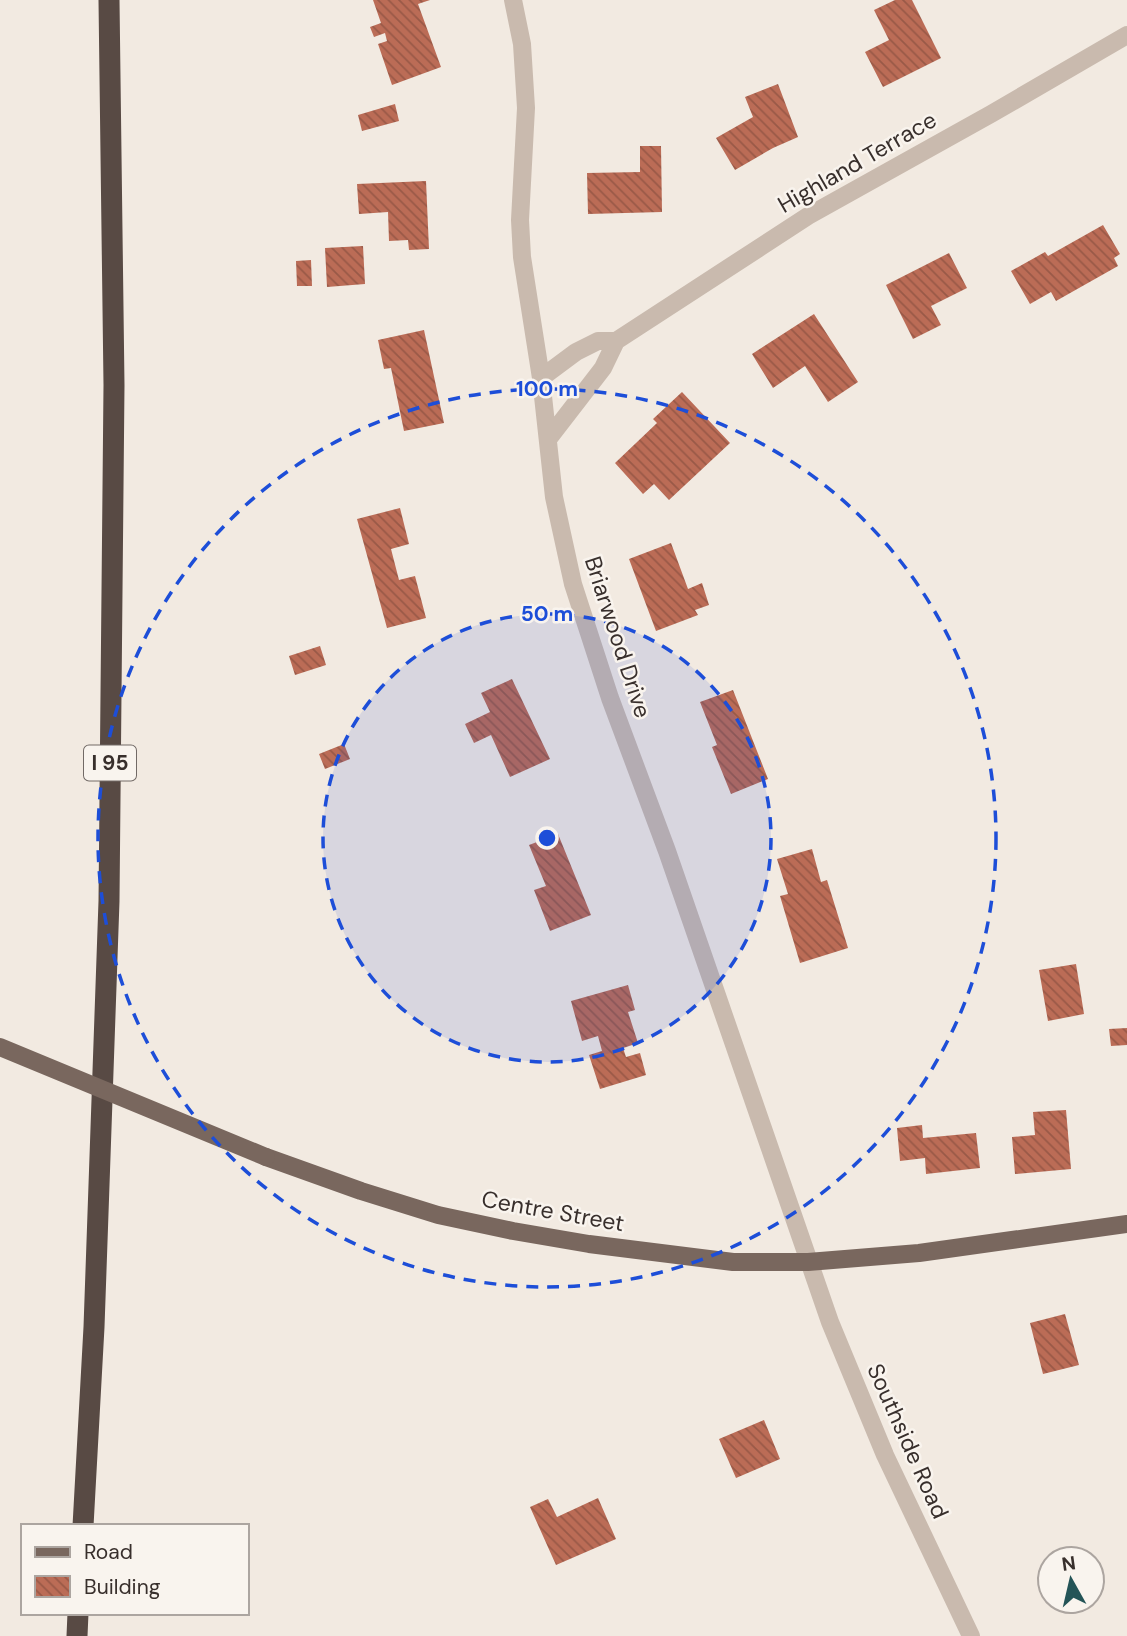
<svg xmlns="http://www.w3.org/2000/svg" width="1127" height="1636" viewBox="0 0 1127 1636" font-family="'DM Sans',sans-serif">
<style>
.building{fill:url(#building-back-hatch)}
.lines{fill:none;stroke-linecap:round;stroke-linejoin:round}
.minor{stroke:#c9baae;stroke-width:18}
.major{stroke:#79675e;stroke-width:18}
.highway{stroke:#584a44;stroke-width:21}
.major-bridge{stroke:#79675e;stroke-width:18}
.ring{fill:none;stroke:#1d4ed8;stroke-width:3.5;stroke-dasharray:12 9}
.labels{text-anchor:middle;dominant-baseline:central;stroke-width:5;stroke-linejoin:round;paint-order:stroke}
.shield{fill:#f9f4ee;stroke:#726a66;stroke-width:2}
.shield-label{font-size:21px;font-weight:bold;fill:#382f2c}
.street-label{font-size:23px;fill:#382f2c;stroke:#f9f4ee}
.centre{fill:#1d4ed8;stroke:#f9f4ee;stroke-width:3.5}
.ring-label{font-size:21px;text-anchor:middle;font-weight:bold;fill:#1d4ed8;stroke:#f9f4ee;stroke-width:5;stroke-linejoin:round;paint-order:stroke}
</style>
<defs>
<pattern id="building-back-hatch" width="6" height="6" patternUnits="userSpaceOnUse" patternTransform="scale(1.75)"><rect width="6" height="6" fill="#bb6c56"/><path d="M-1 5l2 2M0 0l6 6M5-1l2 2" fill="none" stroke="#995947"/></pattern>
</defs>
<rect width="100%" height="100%" fill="#f2eae1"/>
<!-- building -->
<path class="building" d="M373,0H430L418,4L441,67L392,85L378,44L387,41L385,33L374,37L370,27L381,23Z
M895,0H912L941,58L883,87L865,52L889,40L874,10Z
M778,84L798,137L773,148L735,170L716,138L753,117L745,97Z
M395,104L399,121L362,131L358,115Z
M640,146H661L662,212L588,214L587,173L640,172Z
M426,181L429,249L409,250L408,240L389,241L388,212L359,214L357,184Z
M1103,225L1120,254L1114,258L1118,266L1056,301L1051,292L1030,304L1011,271L1045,252L1048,256Z
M363,246L365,284L327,287L325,248Z
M949,253L967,288L931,306L941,325L913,339L886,285Z
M311,260L312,286H297L296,261Z
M814,314L858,382L828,402L805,366L773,388L752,354Z
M424,330L444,423L404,431L391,368L384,369L378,340Z
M682,392L730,443L669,500L654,484L643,494L615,463L657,423L653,419Z
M400,508L409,544L391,549L399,580L415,576L426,618L387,628L357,519Z
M671,543L688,589L702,583L709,605L695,610L698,615L656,631L629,559Z
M320,646L326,665L295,675L289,656Z
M512,679L550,759L510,777L491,735L474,743L465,724L490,712L481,693Z
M733,690L768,779L731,794L712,747L717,745L700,702Z
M344,744L350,759L325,769L319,754Z
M558,834L591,915L550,931L534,890L546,886L529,845Z
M812,849L821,882L827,880L848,948L800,963L780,896L788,894L777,859Z
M1076,964L1084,1014L1048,1021L1039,970Z
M628,985L635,1010L628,1012L638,1043L623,1048L626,1057L640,1053L646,1075L600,1089L589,1055L602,1051L598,1036L582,1041L571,1001Z
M1127,1028V1045L1111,1046L1109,1029Z
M1066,1110L1071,1169L1015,1174L1012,1137L1035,1135L1033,1112Z
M922,1125L923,1138L976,1133L980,1168L926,1174L925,1158L900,1161L897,1128Z
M1065,1314L1079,1365L1043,1374L1030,1323Z
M764,1420L780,1459L736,1478L719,1439Z
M598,1498L616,1539L556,1565L530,1507L548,1499L557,1517Z"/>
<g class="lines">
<!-- minor -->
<path class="minor" d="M513,0L522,44L526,108L520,220L522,257L541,378L554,497L573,584L610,698L667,851L830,1322L885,1455L971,1636
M541,378L576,352L598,341H616
M549,438L603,368L616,341L808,216L991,114L1127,35"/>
<!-- major -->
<path class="major" d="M266,1157L361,1191L438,1215L513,1231L589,1244L733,1262H808L919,1253L1127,1224"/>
<!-- highway -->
<path class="highway" d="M83,1526L94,1327L109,901L114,385L109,0
M77,1636L78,1613"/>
<!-- major-bridge -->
<path class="major-bridge" d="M0,1047L266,1157"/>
</g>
<!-- distance rings -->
<circle cx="547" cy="838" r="224" fill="#1d4ed8" fill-opacity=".12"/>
<g class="ring">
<circle cx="547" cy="838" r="224"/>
<circle cx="547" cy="838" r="449"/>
</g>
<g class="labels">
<!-- shield labels -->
<rect class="shield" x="84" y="745.5" width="52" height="35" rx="5"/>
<g class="shield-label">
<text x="110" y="763">I 95</text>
</g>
<!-- street labels -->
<g class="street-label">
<text transform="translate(857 162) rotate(-30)">Highland Terrace</text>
<text transform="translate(618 637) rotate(72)">Briarwood Drive</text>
<text transform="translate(553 1211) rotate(10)">Centre Street</text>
<text transform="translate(908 1441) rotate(66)">Southside Road</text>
</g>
</g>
<circle cx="547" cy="838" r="10" class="centre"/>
<g class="ring-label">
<text x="547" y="396">100 m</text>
<text x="547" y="621">50 m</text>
</g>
<!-- legend -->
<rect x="21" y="1524" width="228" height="91" fill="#f9f4ee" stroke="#aca5a0" stroke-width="2"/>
<rect x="35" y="1547" width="35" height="10" fill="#79675e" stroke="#aca5a0" stroke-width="2"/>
<text x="84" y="1559" font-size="21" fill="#382f2c">Road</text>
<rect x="35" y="1576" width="35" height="21" fill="url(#building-back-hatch)" stroke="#aca5a0" stroke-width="2"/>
<text x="84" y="1594" font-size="21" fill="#382f2c">Building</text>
<!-- north arrow -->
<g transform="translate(1071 1580) rotate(352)"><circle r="33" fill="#f9f4ee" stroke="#aca5a0" stroke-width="2"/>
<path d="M0-5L12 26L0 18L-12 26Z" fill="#245457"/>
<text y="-10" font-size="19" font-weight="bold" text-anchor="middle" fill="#382f2c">N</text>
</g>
</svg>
